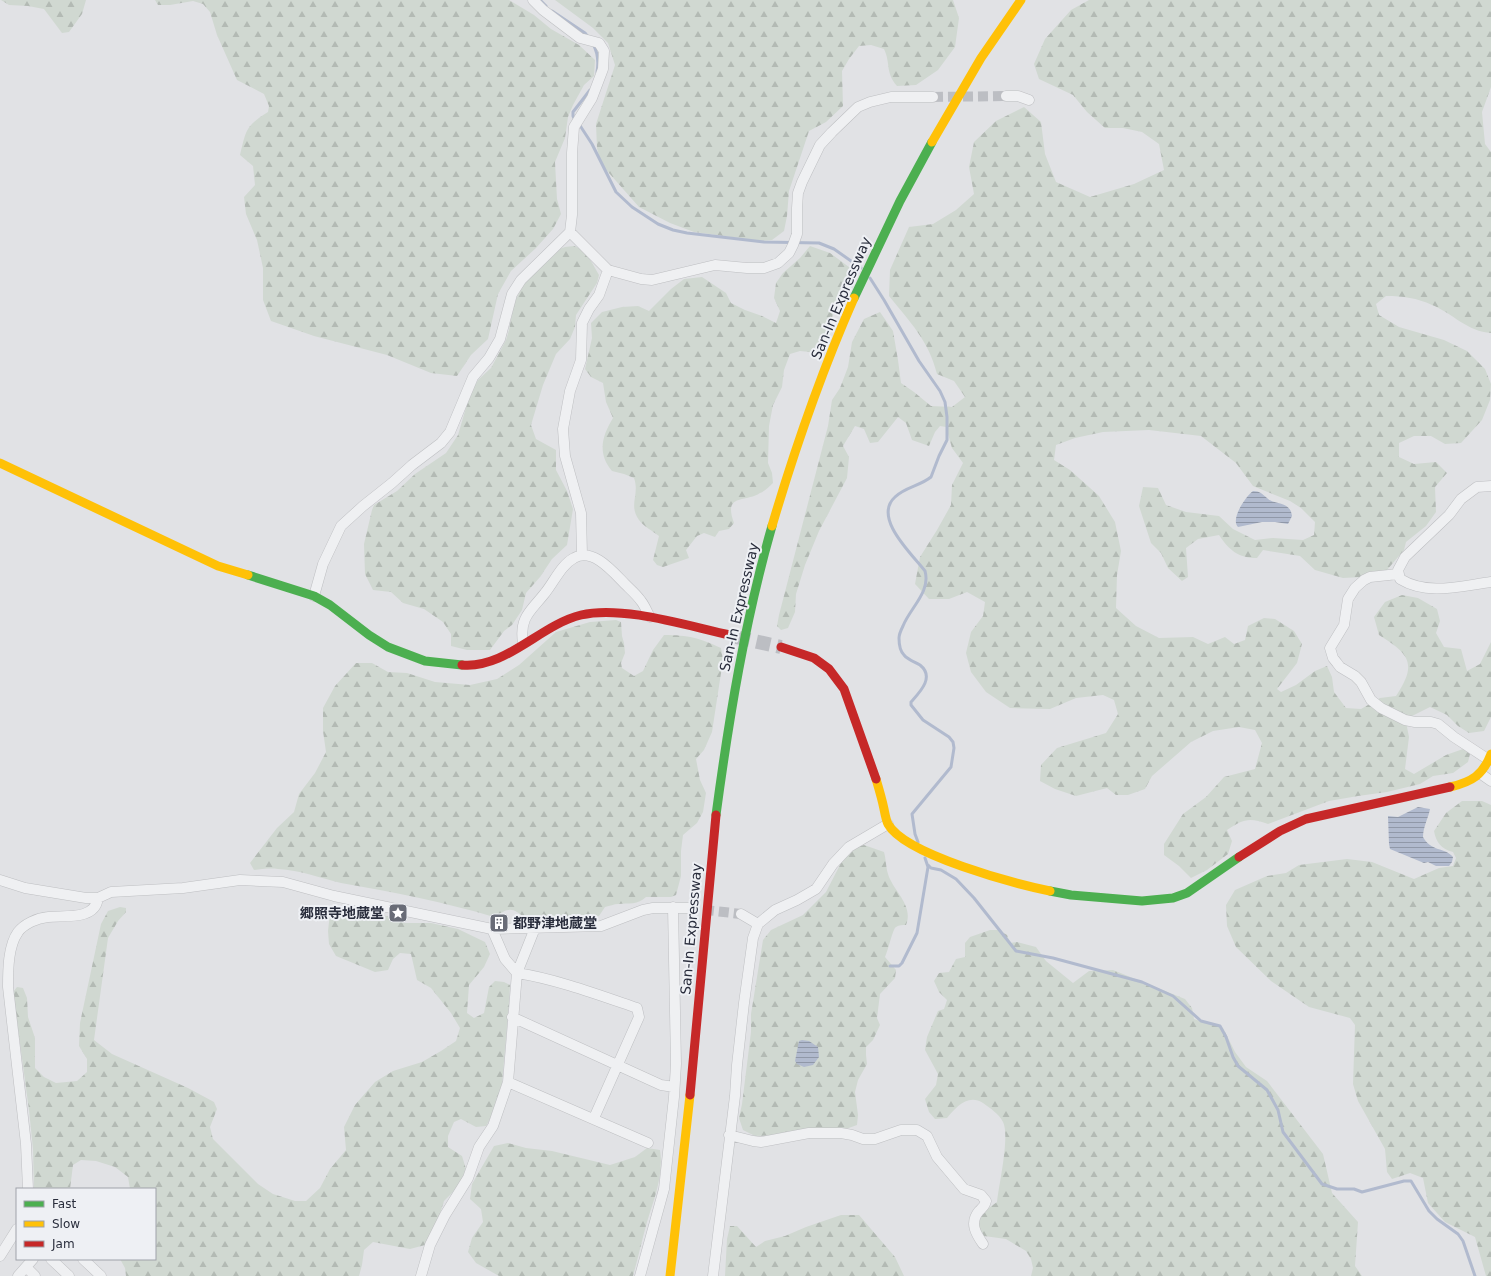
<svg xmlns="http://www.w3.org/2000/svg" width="1491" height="1276" viewBox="0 0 1491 1276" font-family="'DejaVu Sans','Noto Sans JP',sans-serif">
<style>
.forest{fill:url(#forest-firs)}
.water{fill:url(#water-rules)}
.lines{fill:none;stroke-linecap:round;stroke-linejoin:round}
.stream{stroke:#b1bace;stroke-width:3}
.street-tunnel{stroke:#bcbec3;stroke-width:10;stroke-dasharray:10 5;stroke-linecap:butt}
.secondary-tunnel{stroke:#bcbec3;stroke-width:14;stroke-dasharray:14 7;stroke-linecap:butt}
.street-casing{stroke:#bebfc2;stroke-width:11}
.street{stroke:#eff0f2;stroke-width:10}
.fast{stroke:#4caf50;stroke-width:9}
.slow{stroke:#ffc107;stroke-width:9}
.jam{stroke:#c62828;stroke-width:9}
.labels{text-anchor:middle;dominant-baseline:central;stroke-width:4;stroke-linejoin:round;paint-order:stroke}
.street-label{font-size:14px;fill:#292d3c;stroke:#eef0f4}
.poi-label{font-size:14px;font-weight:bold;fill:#292d3c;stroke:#eef0f4;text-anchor:end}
</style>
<defs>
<pattern id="forest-firs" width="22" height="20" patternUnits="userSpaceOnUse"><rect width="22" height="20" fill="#d0d8d1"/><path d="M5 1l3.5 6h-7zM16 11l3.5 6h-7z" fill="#b3bab4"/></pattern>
<pattern id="water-rules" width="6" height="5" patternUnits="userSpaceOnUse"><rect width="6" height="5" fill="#b1bace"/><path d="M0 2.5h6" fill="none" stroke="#9098a8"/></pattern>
</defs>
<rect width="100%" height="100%" fill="#e1e2e5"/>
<!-- forest -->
<path class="forest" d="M1,0H86L82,14L69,32L62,33L44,9L28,6L9,5Z
M155,0H509L534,15L551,29L579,45L595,60L594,76L584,85L573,105L568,117L565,138L555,162L557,199L561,214L553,229L536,248L511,271L498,294L488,339L471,355L457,376L431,373L387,355L314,336L271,321L263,300V268L257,240L246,214L244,197L255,185L253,166L240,155C246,131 245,126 268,112L269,106L264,94L237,80L217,35L210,12L203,4L193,1L170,5H158Z
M555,0H953L959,18L955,47L938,70L916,85L897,86C885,72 891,64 884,49L871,45L859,46L849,59L842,71L843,106L826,122L809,131L789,191L787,216L784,231L772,240L761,241L694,232L670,223L639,207L601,164L597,148L596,124L615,65L608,43L593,28Z
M1089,0H1491V87L1482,112L1485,144L1491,152V333C1468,332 1452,313 1432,305C1417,298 1403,296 1386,296L1376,304L1379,315L1399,327L1444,340L1467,351L1485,369L1491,384L1490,400L1482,420L1461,443L1445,444L1431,436H1414L1399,443V457L1414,464L1436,462L1447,473L1435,487L1436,512L1426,526L1406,542L1404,550L1387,570L1362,577L1343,578L1315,570L1300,556L1263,550L1257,558C1238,558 1229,550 1219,535L1198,539L1186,548L1188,577L1182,581L1168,568L1161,553L1151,543L1139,506L1143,487L1158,488L1166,505L1186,512L1219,516L1233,529L1255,540L1273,538L1303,540L1314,535L1315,522L1301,508L1290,501L1253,486L1236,463L1201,436L1149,430L1103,432L1075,438L1056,445L1054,460L1070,470L1099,496L1115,522L1121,551L1117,575L1116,608L1136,626L1159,638L1193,637L1208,644L1225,637L1234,644L1245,640L1248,626L1264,618L1275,619L1294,631L1302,644L1297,663L1277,689L1281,692L1296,685L1315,671L1327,666L1332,677L1334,692L1346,708L1361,709L1380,698L1396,696C1418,663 1409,654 1379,635L1374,617L1385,602L1402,595L1418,598L1437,609L1440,621L1436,633L1444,647L1461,649L1467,671L1480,664L1491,642V717L1484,731L1469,733L1458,726L1447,715L1430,707L1412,716L1407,727L1409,737L1405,769L1414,774L1446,755L1463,749L1470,754L1468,762L1453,773L1433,776L1420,784L1387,792L1358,796L1329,801L1268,824C1249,817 1243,819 1227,830L1232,841L1228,854L1207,870L1191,878L1179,866L1164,855V844L1183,814L1206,797L1224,777L1255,769L1262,743L1255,730L1239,727L1213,731L1191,742L1152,776L1145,789L1128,795H1116L1107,788L1076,796L1055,789L1040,781L1041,765L1057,748L1106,733L1118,714L1114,700L1103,695L1076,698L1050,709L1010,708L986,692L971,672L966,653L971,632L983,616L985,602L967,592L949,599H929L915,584L920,557L937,530L951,505L952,485L963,463L952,448L946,427L940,426L935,432L929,446L912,440L906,423L898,417L878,442L870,443L864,429L855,426L843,446L849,457L847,478L819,531L805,565L796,594L795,612L788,628L781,630L777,626L779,615L828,426L832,400L840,388L848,367L852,342L864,319L880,312L893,331L898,360L901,383L914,392L931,406L952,407L965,397L954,381L937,374C929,341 910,322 889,296L890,270L909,227L933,224L956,210L974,194L969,167L974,142L996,121L1024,107L1041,122L1045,154L1056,182L1090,197L1134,184L1164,170L1159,144L1142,132L1123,128H1105L1087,112L1073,95L1039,79L1034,64L1045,39L1071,10Z
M574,246C587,250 593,265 599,275L597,283L576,315L575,327L570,339L556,354L543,385L531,425L536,439L556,450V470L567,491L573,509L567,545L552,559L540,577L526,593L522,610L512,625L504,631L490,650H467L451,646V634L443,622L424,609L403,603L391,592L373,590L365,574L364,544L372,510L374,505L397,491L415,474L446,453L458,435L470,394L478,380L491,368L506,340L509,330L514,303L524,284L554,251L565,247Z
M810,246L830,253L853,270L838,299L825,339L817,349L810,352L800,351L790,354L784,370L782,387L773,405L769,426L768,463L772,473L773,483C769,487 765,491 760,493C745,503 723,493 734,523L729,529L719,531L715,537L704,533L697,536L686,550L689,558L663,567L657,565L653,560L659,536C653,531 644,527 639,520C628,505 640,495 634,478L624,474L612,471C597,453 602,436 613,418L606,402L603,383L591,377L585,369L592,338L591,323L602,312L622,307L638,306L649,311L671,289L684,279L702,277L726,293L731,303L745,310L762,316L776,323L780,311L774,298L776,283L783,273L800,258Z
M616,620L621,622L622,636L624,643L625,653L621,663L622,668L634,676L643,671L653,650L664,635C689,635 699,638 721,648L723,660L712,732L704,750L696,759L700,780L706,793L703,812L697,823L683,835L681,851V876L676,895L671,897H646C638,905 629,903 618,904C614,904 610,906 605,907L599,916L547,920L526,919C512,907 510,907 494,917C444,902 393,892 341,883C320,878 300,870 278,869C270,868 262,869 254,870L250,863L277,828L294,812L299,794L315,773L326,752L323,731V708L335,686L356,663H372L388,672L407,673L435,682L470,685L497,679L519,665L556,632L590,622Z
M1462,801H1482L1491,805V1276H1486L1475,1237L1445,1222L1428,1203L1423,1178L1410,1173L1392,1179L1387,1172L1385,1149L1358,1101L1353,1084L1355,1025L1350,1018L1309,1007L1271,981L1236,947L1227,926L1226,905L1235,890L1267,876L1286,873L1299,865L1347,859L1372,862L1414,879L1439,868L1453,866L1456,858L1453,852C1441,849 1436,842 1434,831L1446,813Z
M864,845L884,852C886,859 886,868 888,874C893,891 914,905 906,925C903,925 899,925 896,927C893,928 888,951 885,957L896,970L895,978L880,994L877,1018L880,1025L873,1040L866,1047V1055L867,1064L858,1080L855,1092L858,1115L857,1125L846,1129L784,1135L755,1136L743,1130L739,1118L742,1104L751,1032V1014L763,940L771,930L803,915L826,892L842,861L857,847Z
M120,907L126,908V912L118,921L108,938L94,1040L112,1054L188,1088L214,1102L217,1109L210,1127L213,1139L258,1184L273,1194L295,1201H306L320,1188L330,1169L346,1150L344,1127L355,1105L375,1082L393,1071L422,1062L441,1051L456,1041L460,1028L451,1013L431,988L417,980L411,954L400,953L393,959L388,970L375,972L336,956L329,944L328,931L330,913L341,907L363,910L378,913L405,923H431L458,929L485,942L490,954L484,967L469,985L467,1013L474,1018L484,1013L489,987L495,981L504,982L510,985L509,1005L502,1084L491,1117L486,1126L476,1127L461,1119L454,1122L448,1136V1147L462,1156L466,1169L461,1184L444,1201L436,1226L425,1245L410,1249L373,1242L364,1250L362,1265L359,1276H126L125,1268L120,1259H155V1189H130L128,1177L115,1167L96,1161L81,1160L73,1165L70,1189H34L33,1149L29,1110L13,992L17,987L23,988L27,998L28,1017L35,1038V1068L44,1077L56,1083L77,1081L87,1072V1059L79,1046L80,1023L101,924L108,911Z
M990,930H999L1007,935L1010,943L1017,942L1036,947L1046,961L1073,983L1089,971L1113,970L1185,999L1192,1008L1194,1019C1204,1023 1214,1024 1223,1028L1235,1052L1246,1067L1267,1081L1323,1154L1332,1193L1358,1222L1355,1266L1362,1276H1031L1033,1268L1031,1259L1026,1251L1006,1239L984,1236L979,1229L977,1221L982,1213L997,1202C999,1184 1010,1136 1003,1122C999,1114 990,1108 983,1103C968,1093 955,1108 947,1118L935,1119L929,1112L925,1099L936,1085L938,1074L925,1050L927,1037L938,1011L944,1009L947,1000L939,992L934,981L939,973L949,972L956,959L965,957V943L970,937Z
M508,1143L526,1148L552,1151L610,1165L635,1157L647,1148L660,1150C664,1175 654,1199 647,1222C642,1240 638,1258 633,1276H499L476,1263L468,1252L472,1238L483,1222L481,1209L470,1199L472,1184L494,1146Z
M841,1215H859L895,1257L904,1276H725L727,1239L730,1226H737L756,1247L765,1241L785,1236L806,1227Z"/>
<!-- water -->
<path class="water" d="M1253,491C1260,491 1262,494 1267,498C1275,506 1290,500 1292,516L1288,524L1275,522H1262L1238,527C1230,519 1246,496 1253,491Z
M1418,807L1430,809C1428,819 1423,827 1423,837C1431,852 1445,847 1453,857L1452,862L1449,866H1436L1428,862L1424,863L1390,849L1389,844L1388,816L1398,817Z
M802,1040L809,1041L818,1047L819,1057L813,1065L804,1067L797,1064L795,1061L799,1041Z"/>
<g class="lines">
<!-- stream -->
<path class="stream" d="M540,0L546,6
M552,11L585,33L588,37
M593,44C598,53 599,61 597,72
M575,120L573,116V112L590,90
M579,124L592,144L616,192L632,207L658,224L673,230L687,233L764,242L819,243L834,249L861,268
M870,278L884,300L919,361L940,391L945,402L947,417V440L939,456L931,477C920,486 905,487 895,497C872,518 913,555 925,571C931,592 910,608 903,626C901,630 899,634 899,638C899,644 900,651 904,655C908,660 915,662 920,665C935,677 920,692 911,702V705L923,720L949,737L953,742L954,748L951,767L912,814L915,834L918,842
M928,865L931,868L941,870L956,879L974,898L1016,951L1053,958L1142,982L1173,996L1201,1021L1220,1026L1226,1037L1233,1057L1238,1066L1267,1090L1278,1110L1283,1132L1322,1184L1337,1189H1354L1362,1192L1404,1181H1411L1429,1211L1437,1219L1458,1234L1463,1241L1475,1276
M890,966H899L902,963L917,933L928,867L925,858"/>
<!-- street-tunnel -->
<path class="street-tunnel" d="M933,97L1006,96
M689,908L741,914"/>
<!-- secondary-tunnel -->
<path class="secondary-tunnel" d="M736,637L781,647"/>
<!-- street casing -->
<g class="street-casing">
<path id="street" d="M1006,96H1018L1029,100
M570,232L608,270L641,279L652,280L715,265L747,268H764L778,263L789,253L793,245L797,234V208L798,193L802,182L820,145L832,132L858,107L870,102L891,97H933
M1491,486L1477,487L1461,499L1449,515L1405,557L1398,570L1400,579C1428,596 1460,586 1491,582
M582,555L581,513L565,456L563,429L570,391L581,360L582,323L589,309L599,295L608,270
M1398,574L1370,577L1364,580L1355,588L1348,599L1344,625L1330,648L1333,658L1337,663L1340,667L1355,676L1361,682L1371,700L1381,708L1405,720L1415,722H1431L1438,724L1454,737L1489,760
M314,596L323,564L341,526L363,506L392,483L412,465L441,443L450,432L473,377L489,358L500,339L512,294L521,280L570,232L572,215V153L574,127L592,98L603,69L604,51L599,43L580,38L543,10L533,0
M523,643C519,617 531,611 545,593C554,582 561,565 574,558C593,547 613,572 625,584C630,589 637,595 641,601C645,606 647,612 650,617
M1481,774L1491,781
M0,880L25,888L86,898H98L111,892L183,888L240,880L283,882L334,896L492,929L601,926L643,910L653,908H689
M741,914L758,924L775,910L797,900L816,889L833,864L849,847L888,824
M535,928L517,973C556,979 599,995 637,1008L639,1017L594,1118
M512,1017L661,1085L674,1087
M508,1082L648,1143
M729,1135L753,1141L761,1142L809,1133H841L852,1135L863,1139H875L901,1130H917L927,1136L937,1157L964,1189L981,1195L986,1201C985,1206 982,1208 979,1211C969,1223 976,1234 983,1244
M28,1189L26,1144L8,987C8,970 8,946 18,932C24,924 37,918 48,917C63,915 95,921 98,898
M0,1256L17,1229
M51,1259L69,1276
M83,1259L101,1276
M26,1267L35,1276
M18,1276L33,1259
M421,1276L430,1245L445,1215L468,1178L479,1147L493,1126L508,1082L517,973L505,959L492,929
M640,1276L664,1189L674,1097L676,1064L673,907
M713,1276L735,1096L737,1065L744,1003L753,938L758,924"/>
</g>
<!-- street -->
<use href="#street" class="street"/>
<!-- fast -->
<path class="fast" d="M854,298L900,201L932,142
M248,575L314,596L330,605L369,635L388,647L425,661L462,665
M716,815C729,718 745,620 772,526
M1050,891L1071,895L1142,901L1173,898L1187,893L1239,857"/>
<!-- slow -->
<path class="slow" d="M932,142L981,58L1021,0
M0,463L218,566L248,575
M772,526C795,448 821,373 854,298
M876,779C879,789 882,799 884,809C885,814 886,820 888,824C905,855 1016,884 1050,891
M1450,787C1472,782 1483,775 1491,754
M670,1276L690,1095"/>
<!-- jam -->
<path class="jam" d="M781,647L814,658L829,669L844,689L876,779
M462,665C506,669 540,625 581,615C622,605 688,626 730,635
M1239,857L1280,831L1306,819L1450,787
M690,1095L716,815"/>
</g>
<!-- icons -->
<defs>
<g id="sight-square" transform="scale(1)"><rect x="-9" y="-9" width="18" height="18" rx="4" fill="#696c77" stroke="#eef0f4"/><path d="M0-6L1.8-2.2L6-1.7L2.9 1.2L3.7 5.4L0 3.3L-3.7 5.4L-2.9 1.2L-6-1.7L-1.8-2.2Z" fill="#fff"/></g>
<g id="building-square" transform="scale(1)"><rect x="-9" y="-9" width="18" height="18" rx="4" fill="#696c77" stroke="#eef0f4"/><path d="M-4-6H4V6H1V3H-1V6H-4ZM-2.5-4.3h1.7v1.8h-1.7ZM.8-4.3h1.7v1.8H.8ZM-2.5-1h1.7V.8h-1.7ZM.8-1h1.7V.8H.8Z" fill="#fff"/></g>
</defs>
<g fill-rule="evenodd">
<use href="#sight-square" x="398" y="913"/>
<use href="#building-square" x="499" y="923"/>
</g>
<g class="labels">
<!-- street labels -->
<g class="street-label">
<text transform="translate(841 298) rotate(-67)">San-In Expressway</text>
<text transform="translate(739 607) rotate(-77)">San-In Expressway</text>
<text transform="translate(691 929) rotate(-85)">San-In Expressway</text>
</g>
<!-- poi labels -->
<g class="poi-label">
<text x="384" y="913">郷照寺地蔵堂</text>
<text x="513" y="923" text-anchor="start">都野津地蔵堂</text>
</g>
</g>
<!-- legend -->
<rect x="16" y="1188" width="140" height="72" fill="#eef0f4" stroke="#9fa2aa"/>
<rect x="24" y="1201" width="20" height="6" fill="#4caf50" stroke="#9fa2aa"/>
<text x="52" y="1208" font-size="12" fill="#292d3c">Fast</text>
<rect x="24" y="1221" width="20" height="6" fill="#ffc107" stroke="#9fa2aa"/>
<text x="52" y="1228" font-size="12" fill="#292d3c">Slow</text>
<rect x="24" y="1241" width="20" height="6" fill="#c62828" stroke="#9fa2aa"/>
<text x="52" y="1248" font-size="12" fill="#292d3c">Jam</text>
</svg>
